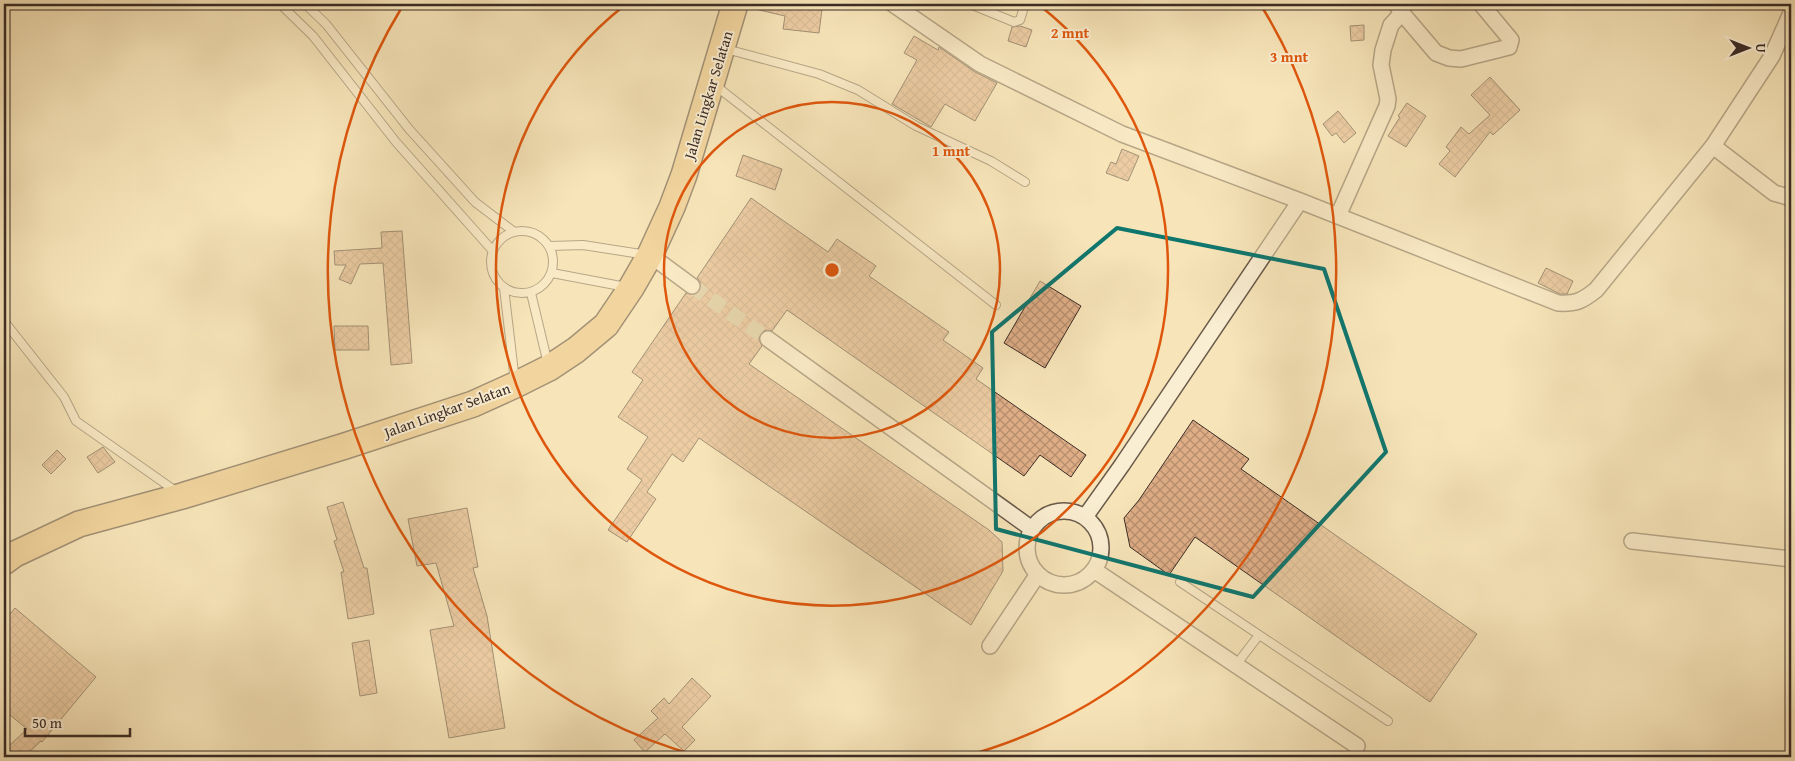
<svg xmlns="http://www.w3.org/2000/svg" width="1795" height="761" viewBox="0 0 1795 761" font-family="'Gentium Book Plus',serif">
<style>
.building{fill:url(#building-cross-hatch);stroke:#3b2c26}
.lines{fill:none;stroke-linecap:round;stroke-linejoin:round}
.minor-tunnel{stroke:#d1c09c;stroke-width:15;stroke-dasharray:15 8;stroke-linecap:butt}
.service-casing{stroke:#6a5a4b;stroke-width:10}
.minor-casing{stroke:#6a5a4b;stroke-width:18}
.trunk-casing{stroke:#3b2c26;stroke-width:28}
.service{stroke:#faeed2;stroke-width:8}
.minor{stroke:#faeed2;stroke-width:15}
.trunk{stroke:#ecc27c;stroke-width:25}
.marked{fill:none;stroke:#0f766e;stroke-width:4;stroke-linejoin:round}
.ring{fill:none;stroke:#df570d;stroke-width:2.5}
.labels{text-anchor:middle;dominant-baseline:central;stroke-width:4;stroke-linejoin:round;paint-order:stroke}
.street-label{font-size:15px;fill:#3b2c26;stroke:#faeed2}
.centre{fill:#df570d;stroke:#faeed2;stroke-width:2.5}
.ring-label{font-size:15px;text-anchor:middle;font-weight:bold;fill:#df570d;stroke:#faeed2;stroke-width:4;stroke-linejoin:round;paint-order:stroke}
</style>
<defs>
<pattern id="building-cross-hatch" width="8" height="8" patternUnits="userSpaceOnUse" patternTransform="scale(1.25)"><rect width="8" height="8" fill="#dfae87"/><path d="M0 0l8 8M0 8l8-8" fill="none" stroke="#b68e6e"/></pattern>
</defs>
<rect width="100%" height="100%" fill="#f7e5b9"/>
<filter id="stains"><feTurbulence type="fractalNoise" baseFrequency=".004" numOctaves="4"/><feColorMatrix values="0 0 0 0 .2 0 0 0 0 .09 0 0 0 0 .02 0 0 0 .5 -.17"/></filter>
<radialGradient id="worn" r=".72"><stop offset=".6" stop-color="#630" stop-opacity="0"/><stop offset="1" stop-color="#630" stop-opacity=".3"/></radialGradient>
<!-- building -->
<path class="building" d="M756,4H774L822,9L819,33L783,29L785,16L755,9Z
M1364,25V40L1351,41L1350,26Z
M1020,26L1032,30L1026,47L1008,41L1012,27Z
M914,36L938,50L939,47L975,72L997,83L975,121L945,104L931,127L892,104L917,60L904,53Z
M1490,77L1520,110L1493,135L1490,132L1455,177L1439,164L1450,151L1446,147L1461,127L1469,134L1490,115L1471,95Z
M1407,103L1426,116L1406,147L1388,136L1400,117L1398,116Z
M1338,111L1356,133L1344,143L1336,133L1332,136L1323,124Z
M1122,149L1139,156L1128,181L1106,173L1111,162L1116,164Z
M743,155L782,169L775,190L736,176Z
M751,198L828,252L837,239L876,266L869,276L949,332L943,340L983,368L976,379L1086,455L1071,477L1040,455L1024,476L787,310L772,331L765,330L760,334L759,339L762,346L749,364L989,530L1002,542L1003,571L971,625L699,438L683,462L672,454L647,492L656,499L627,542L608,530L642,480L627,469L648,437L618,417L643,380L632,372L686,293L695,295L700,291L701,283L697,278Z
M402,231L412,363L391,365L383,263L360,264L351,284L339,279L346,265H335L334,251L382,248L381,232Z
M1546,268L1573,281L1567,294H1560L1538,283Z
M1040,281L1081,306L1045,368L1004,343Z
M334,326H368L369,350H335Z
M1193,420L1249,459L1241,469L1477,634L1430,702L1195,537L1169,575L1130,547L1124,518L1139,500Z
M103,447L115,462L98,473L87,457Z
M57,450L66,459L51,474L42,465Z
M343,502L364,568H367L374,614L348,619L341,572H344L334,541L337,540L327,507Z
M467,508L478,567L473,568L487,616L505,728L449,738L430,630L454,626L436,563L417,566L408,519Z
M15,608L96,677L42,742L41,741L24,757H4L10,750L7,748L27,729L4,710V621Z
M369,640L377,693L360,696L352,643Z
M692,678L711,696L682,727L695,740L684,751L665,734L645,752L634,740L658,718L651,711L664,698L669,704Z"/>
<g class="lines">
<!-- minor-tunnel -->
<path class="minor-tunnel" d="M692,286L768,339"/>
<!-- service casing -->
<g class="service-casing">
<path id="service" d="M280,4L313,36L396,142L492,250
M305,4L326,24L409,129L475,202L513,231
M970,4L1014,22L1020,20L1025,4
M726,49L819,74L858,90L916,126L991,161L1025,182
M716,86L996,305
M491 262a31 31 0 1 1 62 0a31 31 0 1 1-62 0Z
M550,246L583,245L647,255
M552,273L626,287
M504,288L515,381
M531,293L548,364
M4,321L64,397L76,421L177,492
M1180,582L1388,721
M1236,665L1259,635"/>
</g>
<!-- minor casing -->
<g class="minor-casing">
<path id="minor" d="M893,4L980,64L1122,134L1300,201L1558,303C1576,304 1582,301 1596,290L1713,146L1772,56L1791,13
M1396,4L1402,13L1436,53L1449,58L1461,59L1509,47L1511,40L1481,4
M1713,146L1774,193L1791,198
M1338,216L1387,106L1388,99L1381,65L1383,50L1391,25L1402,13
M650,255L692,286
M768,339L1032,529
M1027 548a37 37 0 1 1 74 0a37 37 0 1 1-74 0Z
M1085,517L1122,465L1300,201
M1632,541L1791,559
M1094,570L1357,746
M990,646L1038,574"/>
</g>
<!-- trunk casing -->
<g class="trunk-casing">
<path id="trunk" d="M4,562L15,554L79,524L182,496L345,446L473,404L515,385L549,368L576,350L606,325L631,288L650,255L672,207L684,175L735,4"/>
</g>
<!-- service -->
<use href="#service" class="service"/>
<!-- minor -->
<use href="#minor" class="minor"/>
<!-- trunk -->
<use href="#trunk" class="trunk"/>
</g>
<!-- marked area -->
<path d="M0 0H1795V761H0ZM1117,228L1324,269L1386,452L1253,597L996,529L992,332Z" fill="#f7e5b9" fill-opacity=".55" fill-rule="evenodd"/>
<path class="marked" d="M1117,228L1324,269L1386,452L1253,597L996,529L992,332Z"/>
<!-- distance rings -->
<g class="ring">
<circle cx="832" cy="270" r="168"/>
<path d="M1039 5A336 336 0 1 1 625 5"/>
<path d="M702 757A504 504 0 0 1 402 7M1262 7A504 504 0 0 1 962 757"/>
</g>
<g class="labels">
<!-- street labels -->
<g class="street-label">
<text transform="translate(708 95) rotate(-73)">Jalan Lingkar Selatan</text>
<text transform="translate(447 410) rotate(-20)">Jalan Lingkar Selatan</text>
</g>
</g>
<circle cx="832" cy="270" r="8" class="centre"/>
<g class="ring-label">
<text x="1070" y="38">2 mnt</text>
<text x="1289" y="62">3 mnt</text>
<text x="951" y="156">1 mnt</text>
</g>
<!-- margin -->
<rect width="1795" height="761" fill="none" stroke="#f7e5b9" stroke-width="20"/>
<rect x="5" y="5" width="1785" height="751" fill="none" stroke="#3b2c26" stroke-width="2.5"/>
<rect x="10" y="10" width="1775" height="741" fill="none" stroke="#3b2c26"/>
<!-- north arrow -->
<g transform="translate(1748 48) rotate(90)" stroke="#faeed2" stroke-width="4" paint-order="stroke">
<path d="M0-4L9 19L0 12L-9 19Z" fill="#3b2c26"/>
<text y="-8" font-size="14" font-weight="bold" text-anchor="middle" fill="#3b2c26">U</text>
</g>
<!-- scale -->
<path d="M25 728v8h105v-8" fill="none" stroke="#3b2c26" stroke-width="2.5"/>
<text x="32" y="728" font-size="15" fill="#3b2c26" stroke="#faeed2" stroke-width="4" paint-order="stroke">50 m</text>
<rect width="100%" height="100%" filter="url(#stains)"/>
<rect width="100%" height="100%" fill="url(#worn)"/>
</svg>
